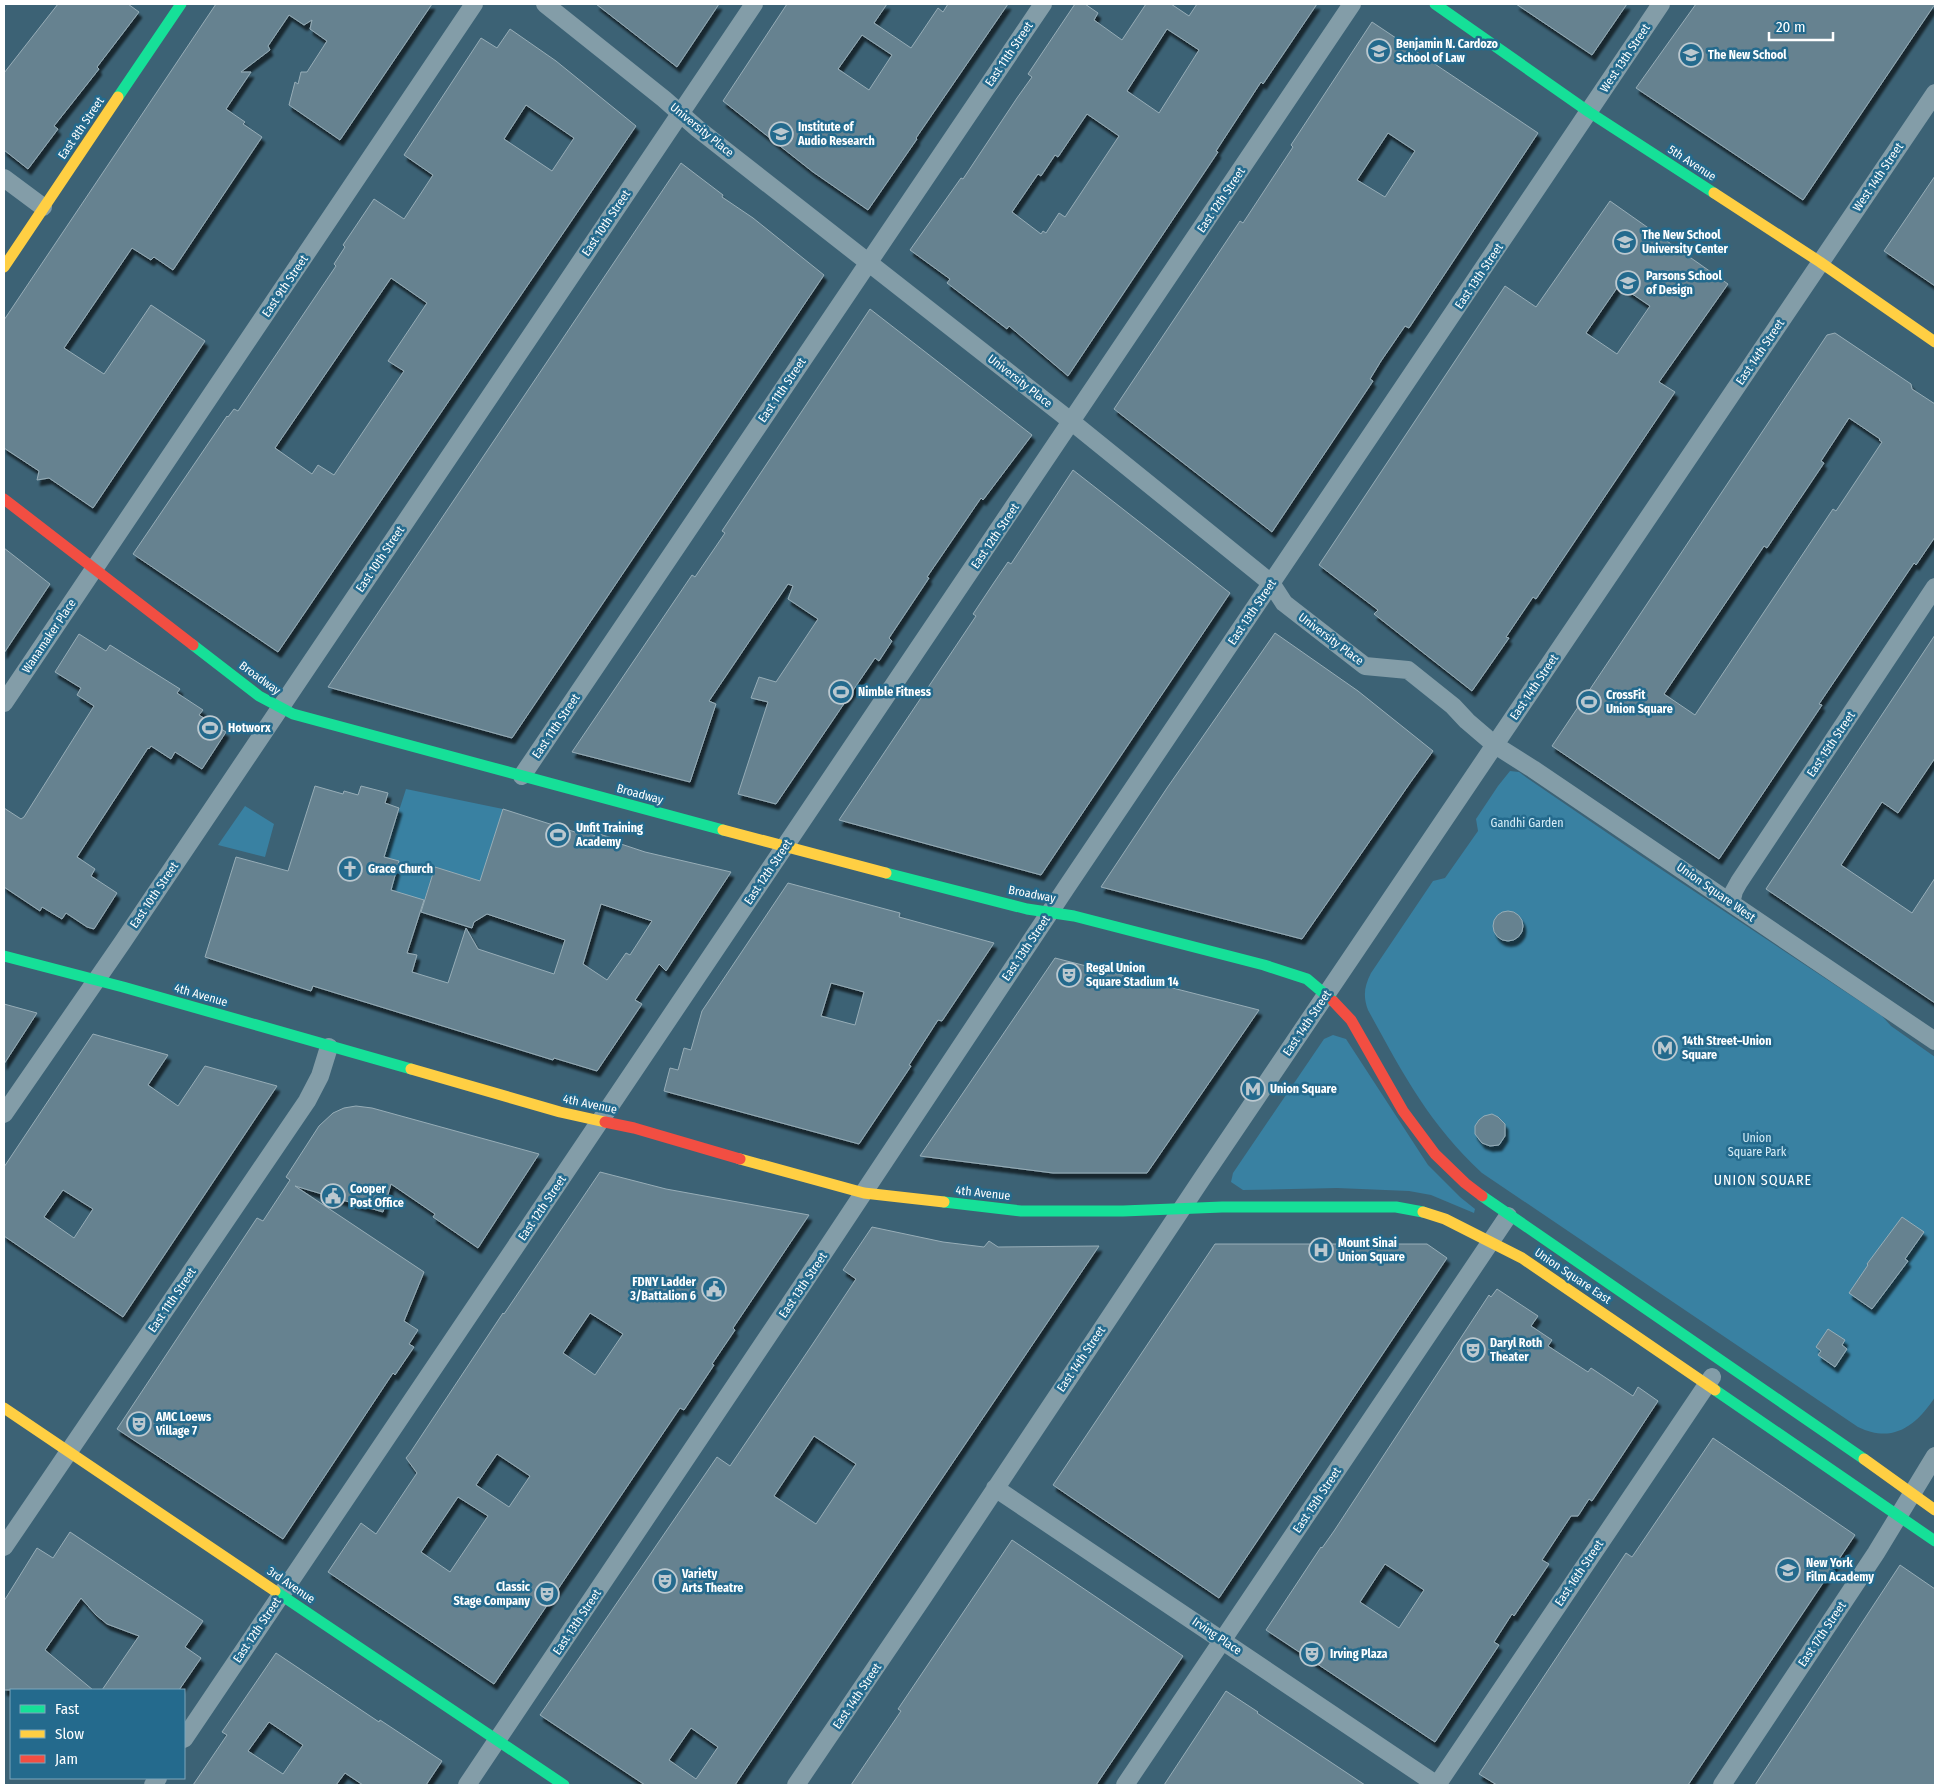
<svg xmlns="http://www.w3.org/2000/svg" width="1939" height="1789" viewBox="0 0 1939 1789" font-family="'Fira Sans Condensed',sans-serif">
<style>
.green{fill:#3981a2}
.building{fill:#668290;stroke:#97adb7;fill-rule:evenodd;filter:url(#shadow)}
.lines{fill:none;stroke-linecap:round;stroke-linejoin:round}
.street{stroke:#839da8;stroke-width:18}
.fast{stroke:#16e098;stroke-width:11}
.slow{stroke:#ffcf43;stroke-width:11}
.jam{stroke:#f24e42;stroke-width:11}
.labels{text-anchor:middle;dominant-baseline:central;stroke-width:5;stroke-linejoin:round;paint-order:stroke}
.poi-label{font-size:12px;font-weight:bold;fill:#fff;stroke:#246a8d;text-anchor:start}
.street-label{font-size:12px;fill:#fff;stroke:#246a8d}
.park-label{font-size:12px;fill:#d7eef8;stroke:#246a8d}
.neighbourhood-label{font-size:14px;letter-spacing:1px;fill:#fff;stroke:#246a8d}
</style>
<defs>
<filter id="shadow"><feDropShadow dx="3" dy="5.5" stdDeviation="1" flood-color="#0009"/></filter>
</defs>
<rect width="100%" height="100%" fill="#3c6275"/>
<!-- green -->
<path class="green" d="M1510,771L1519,772L1527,778L1638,854L1882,1016L1891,1026L1935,1057V1397C1916,1426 1893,1444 1858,1427L1482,1173C1429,1124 1402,1072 1368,1010C1363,996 1364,987 1371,973L1433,881L1445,878L1478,831L1476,819L1498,786Z
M406,789L503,809L480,881L435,867L424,901L410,896L388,898L399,862L384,857Z
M245,806L274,824L265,857L218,845Z
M1333,1035L1346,1039L1428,1165L1460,1197L1475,1209L1474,1213L1431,1195L1409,1191L1337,1188L1243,1190L1231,1182L1233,1173L1324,1039Z"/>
<!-- building -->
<path class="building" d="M58,4H128L139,12L97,67L99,69L54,126L58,129L28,169L4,150V73Z
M216,4H432L340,140L289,105L295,82L298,84L301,72H307L327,41L310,29L312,20L304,25L289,15L268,46L270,50L241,72H251L226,109L245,122L243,124L262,137L173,270L154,257L151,260L132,248L64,348L104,374L151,305L205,341L93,508L49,478L37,480L39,471L4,448V320Z
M596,4H719L677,67Z
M787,4H887L874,23L911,48L938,8L943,12L948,4H1008L916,138L917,139L868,210L813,172L723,101ZM862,35L892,55L869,90L838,69Z
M1075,4H1085L1098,13L1094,20L1122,40L1146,4H1171L1189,16L1197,4H1317L1263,84L1261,82L1216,151L1218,152L1068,376L1009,326L1007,329L947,283L950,279L910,250L961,178L963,179L1017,98L1032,77L1028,74ZM1167,29L1199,50L1159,113L1127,91ZM1087,114L1119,136L1065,217L1059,213L1046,233L1043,231L1041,234L1012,212L1038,174L1041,176L1055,155L1058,157Z
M1516,4H1627L1592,55Z
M1696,4H1935L1803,200L1636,88Z
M1372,22L1538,133L1409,328L1405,326L1381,361L1370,379L1373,381L1272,532L1114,409L1240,221L1243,223L1293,147L1291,145ZM1388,133L1415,151L1385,197L1357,180Z
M510,29L556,61L636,126L278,652L133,554L227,416L228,417L234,409L238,411L336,266L334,264L345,247L343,245L374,199L404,219L433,175L404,155L481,38L497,48ZM526,105L574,138L552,171L504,139ZM391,278L427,303L388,361L404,371L334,475L318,465L312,474L275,448Z
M681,163L723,195L722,197L753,218L824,275L512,738L328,687Z
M1935,176V286L1884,251Z
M1610,201L1728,284L1659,382L1675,392L1536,599L1533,597L1506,637L1509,638L1472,691L1374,614L1378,610L1319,565L1505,286L1536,307ZM1619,285L1650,306L1617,354L1586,333Z
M870,309L1032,435L983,500L981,498L927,577L929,578L889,638L892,641L879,661L875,658L776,804L738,794L768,702L751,698L759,677L776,682L818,619L788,599L793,586L788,584L709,701L716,704L690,782L572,752L692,575L695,577L725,533L722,531Z
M1835,333L1911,384L1912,389L1935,404V537L1916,565L1914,563L1819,704L1822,705L1719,859L1552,746L1827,335ZM1849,418L1880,439L1879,440L1882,442L1836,511L1833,509L1695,715L1664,694L1764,546L1767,548L1824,463L1821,461Z
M1073,470L1230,593L1134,736L1041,875L839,820L976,616L973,614L993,584L1008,562L1011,564Z
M4,548L50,584L4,653Z
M1275,633L1358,691L1433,751L1410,783L1302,939L1101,887L1167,788Z
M79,634L106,651L110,645L180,689L177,693L203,710L199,715L226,732L202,769L175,752L171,759L151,746L149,749L148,748L77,857L95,869L91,876L117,893L94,929L87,927L66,913L62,919L42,907L40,911L4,887V808L21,819L24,817L94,706L77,695L81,688L55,672Z
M1935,635V758L1898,813L1882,802L1841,865L1912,913L1935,878V1003L1766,889Z
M315,786L343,794L344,791L358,795L361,786L388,793L385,803L399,808L384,857L399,861L391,890L424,900L407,953L417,955L412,972L448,983L466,928L478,949L554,974L565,940L487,914L474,922L472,928L421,912L435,867L480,881L503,809L575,832L576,829L599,837V834L622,841L621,844L645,852L731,872L666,971L659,964L635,1000L642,1004L597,1071L554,1058L553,1060L313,986L311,991L205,957L236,857L288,871ZM601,904L652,921L630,955L626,953L607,980L583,964Z
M788,883L900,913L899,917L994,943L942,1021L938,1020L909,1065L911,1066L859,1144L664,1091L670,1068L678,1070L684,1048L691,1050L702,1011ZM831,983L864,992L855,1025L821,1016Z
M1493 926a15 15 0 1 1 30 0a15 15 0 1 1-30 0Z
M1055,958L1259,1010L1147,1173H1053L920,1156Z
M4,1004L37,1013L4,1064Z
M93,1034L168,1055L148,1085L178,1106L205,1066L277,1086L123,1317L4,1236V1167ZM63,1190L93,1209L74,1238L44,1217Z
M356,1106L372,1108L539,1154L478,1248L433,1217L435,1214L391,1184L383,1212L295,1186L424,1272L404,1321L418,1330L409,1344L414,1347L395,1375L393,1373L283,1539L117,1429L257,1218L263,1221L290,1180L286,1177L319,1126L333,1113L344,1108Z
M1492,1114L1498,1117L1505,1124V1136L1499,1145L1490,1146L1482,1143L1475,1134V1126L1479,1120L1484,1116Z
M600,1172L666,1189L809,1215L733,1328L735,1330L712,1364L714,1365L684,1410L680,1408L494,1684L328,1572L361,1523L376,1534L417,1473L406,1458L410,1453L503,1313L504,1314ZM590,1313L623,1334L595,1375L563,1353ZM497,1454L530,1476L509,1507L476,1485ZM458,1497L488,1516L450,1572L421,1552Z
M1902,1217L1924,1232L1905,1259L1908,1261L1872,1309L1849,1293L1868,1265L1867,1264Z
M872,1227L943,1242L984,1247L989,1241L998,1247L1099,1246L735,1785H645L540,1715L717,1457L730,1466L812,1345L856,1279L843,1270ZM814,1436L856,1464L816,1524L774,1496ZM691,1728L718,1747L696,1779L669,1760Z
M1215,1244H1427L1447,1258L1219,1598L1053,1485Z
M1497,1289L1538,1316L1531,1326L1552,1340L1548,1346L1588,1372L1591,1368L1633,1396L1638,1387L1658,1401L1592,1501L1589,1499L1578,1516H1571L1542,1560L1549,1564L1514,1616L1512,1614L1494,1642L1499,1645L1435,1742L1266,1630L1321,1547L1322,1548L1334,1531L1489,1295L1491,1297ZM1385,1564L1424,1590L1399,1628L1360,1602Z
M1828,1329L1845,1340L1842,1345L1847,1349L1835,1367L1818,1355L1821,1351L1816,1347Z
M1713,1438L1855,1535L1688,1785H1497L1479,1774L1626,1553L1632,1557Z
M70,1532L203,1621L185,1647L201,1658L179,1690H102L139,1636L107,1624L96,1615L81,1598L45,1650L93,1690H4V1601L37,1548L53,1558Z
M1012,1540L1183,1656L1096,1785H851L901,1711L898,1709Z
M1900,1565L1935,1589V1785H1755Z
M276,1653L379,1722L380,1720L442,1761L426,1785H363L345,1773L336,1785H193L227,1735L222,1732ZM269,1722L303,1745L283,1774L248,1751Z
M1226,1691L1258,1712L1257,1713L1365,1785H1164Z"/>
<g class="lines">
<!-- street -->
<path class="street" d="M545,4L664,99L698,129L1072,422L1271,583L1284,603L1365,666L1408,670L1453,706L1467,721L1495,745L1533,769L1935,1041
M4,178L43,207
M4,703L474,4
M522,776L1043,4
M1731,903L1734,891L1739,882L1935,587
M4,1114L122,943L754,4
M995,1488L1437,1785
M4,1547L307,1101L320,1076L329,1047
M184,1739L1352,4
M153,1785L158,1778
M467,1785L803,1284L1066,888L1661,4
M796,1785L924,1596L1203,1177L1935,93
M1125,1785L1508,1216
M1437,1785L1712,1377
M1722,1785L1876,1553L1935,1456"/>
<!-- fast -->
<path class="fast" d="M1435,4L1589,112L1714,193
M118,97L181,4
M193,645L259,696L293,714L723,830
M886,873L1027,909L1074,916L1264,965L1307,979L1333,1001
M4,956L123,987L411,1069
M1482,1196L1864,1459
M944,1202L1021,1211H1123L1222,1207H1396L1423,1212
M1715,1390L1935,1541
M275,1591L564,1785"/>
<!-- slow -->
<path class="slow" d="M1714,193L1820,262L1935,342
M4,267L118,97
M723,830L886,873
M411,1069L560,1112L605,1122
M740,1159L864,1193L944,1202
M1423,1212L1445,1219L1522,1258L1715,1390
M4,1408L275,1591
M1864,1459L1935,1510"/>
<!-- jam -->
<path class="jam" d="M4,499L193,645
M1333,1001L1351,1020L1403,1111L1435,1154L1465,1183L1482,1196
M605,1122L634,1128L740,1159"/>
</g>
<!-- icons -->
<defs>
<g id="university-ring" transform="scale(1.25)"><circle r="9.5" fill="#246a8d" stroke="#bbc8cf" stroke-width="1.5"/><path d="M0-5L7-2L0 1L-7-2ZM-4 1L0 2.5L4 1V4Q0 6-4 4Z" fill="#bbc8cf"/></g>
<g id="stadium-ring" transform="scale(1.25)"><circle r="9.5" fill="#246a8d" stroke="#bbc8cf" stroke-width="1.5"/><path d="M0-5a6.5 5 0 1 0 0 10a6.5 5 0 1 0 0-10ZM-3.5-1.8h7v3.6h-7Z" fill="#bbc8cf"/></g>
<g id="church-ring" transform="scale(1.25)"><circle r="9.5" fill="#246a8d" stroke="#bbc8cf" stroke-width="1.5"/><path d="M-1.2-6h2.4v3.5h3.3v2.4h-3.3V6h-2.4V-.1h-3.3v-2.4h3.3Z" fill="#bbc8cf"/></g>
<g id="theatre-ring" transform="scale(1.25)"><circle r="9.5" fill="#246a8d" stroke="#bbc8cf" stroke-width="1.5"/><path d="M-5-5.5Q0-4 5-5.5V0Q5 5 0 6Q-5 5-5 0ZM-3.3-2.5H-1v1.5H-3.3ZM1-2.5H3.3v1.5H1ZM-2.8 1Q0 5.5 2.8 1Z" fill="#bbc8cf"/></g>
<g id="metro-ring" transform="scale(1.25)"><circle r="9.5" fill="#246a8d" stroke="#bbc8cf" stroke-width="1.5"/><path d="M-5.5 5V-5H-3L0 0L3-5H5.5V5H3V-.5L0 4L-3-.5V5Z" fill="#bbc8cf"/></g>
<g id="civic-ring" transform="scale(1.25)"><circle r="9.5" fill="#246a8d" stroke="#bbc8cf" stroke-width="1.5"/><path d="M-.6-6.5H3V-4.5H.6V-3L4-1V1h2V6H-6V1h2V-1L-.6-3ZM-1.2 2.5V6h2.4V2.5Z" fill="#bbc8cf"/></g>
<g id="hospital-ring" transform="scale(1.25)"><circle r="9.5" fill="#246a8d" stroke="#bbc8cf" stroke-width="1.5"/><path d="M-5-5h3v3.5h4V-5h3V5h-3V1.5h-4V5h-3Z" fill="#bbc8cf"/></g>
</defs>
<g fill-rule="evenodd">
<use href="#university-ring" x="1379" y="51"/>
<use href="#university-ring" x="1691" y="55"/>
<use href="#university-ring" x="781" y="134"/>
<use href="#university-ring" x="1625" y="242"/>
<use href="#university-ring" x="1628" y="283"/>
<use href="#stadium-ring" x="841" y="692"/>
<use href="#stadium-ring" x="1589" y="702"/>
<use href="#stadium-ring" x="210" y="728"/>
<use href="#stadium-ring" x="558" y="835"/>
<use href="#church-ring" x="350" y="869"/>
<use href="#theatre-ring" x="1069" y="975"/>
<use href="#metro-ring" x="1665" y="1048"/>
<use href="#metro-ring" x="1253" y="1089"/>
<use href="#civic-ring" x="333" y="1196"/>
<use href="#hospital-ring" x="1321" y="1250"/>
<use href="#civic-ring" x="714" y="1289"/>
<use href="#theatre-ring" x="1473" y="1350"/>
<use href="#theatre-ring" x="139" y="1424"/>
<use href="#university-ring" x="1788" y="1570"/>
<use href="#theatre-ring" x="665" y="1581"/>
<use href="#theatre-ring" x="547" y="1594"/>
<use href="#theatre-ring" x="1312" y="1654"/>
</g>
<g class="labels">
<!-- poi labels -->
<g class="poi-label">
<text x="1396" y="44">Benjamin N. Cardozo<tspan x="1396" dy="14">School of Law</tspan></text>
<text x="1708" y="55">The New School</text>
<text x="798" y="127">Institute of<tspan x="798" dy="14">Audio Research</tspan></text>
<text x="1642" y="235">The New School<tspan x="1642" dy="14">University Center</tspan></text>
<text x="1646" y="276">Parsons School<tspan x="1646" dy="14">of Design</tspan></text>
<text x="858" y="692">Nimble Fitness</text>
<text x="1606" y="695">CrossFit<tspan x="1606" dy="14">Union Square</tspan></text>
<text x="228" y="728">Hotworx</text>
<text x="576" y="828">Unfit Training<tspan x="576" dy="14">Academy</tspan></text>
<text x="368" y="869">Grace Church</text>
<text x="1086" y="968">Regal Union<tspan x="1086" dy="14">Square Stadium 14</tspan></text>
<text x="1682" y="1041">14th Street–Union<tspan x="1682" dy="14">Square</tspan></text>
<text x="1270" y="1089">Union Square</text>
<text x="350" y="1189">Cooper<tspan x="350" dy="14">Post Office</tspan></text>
<text x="1338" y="1243">Mount Sinai<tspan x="1338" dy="14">Union Square</tspan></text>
<text x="696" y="1282" text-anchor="end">FDNY Ladder<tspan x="696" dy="14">3/Battalion 6</tspan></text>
<text x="1490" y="1343">Daryl Roth<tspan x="1490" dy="14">Theater</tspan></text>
<text x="156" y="1417">AMC Loews<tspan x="156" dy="14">Village 7</tspan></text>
<text x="1806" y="1563">New York<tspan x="1806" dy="14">Film Academy</tspan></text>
<text x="682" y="1574">Variety<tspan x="682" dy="14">Arts Theatre</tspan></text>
<text x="530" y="1587" text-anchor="end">Classic<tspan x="530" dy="14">Stage Company</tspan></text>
<text x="1330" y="1654">Irving Plaza</text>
</g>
<!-- street labels -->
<g class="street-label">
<text transform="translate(1009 54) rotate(-56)">East 11th Street</text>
<text transform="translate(1625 58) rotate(-56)">West 13th Street</text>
<text transform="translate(81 128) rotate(-56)">East 8th Street</text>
<text transform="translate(702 130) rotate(39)">University Place</text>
<text transform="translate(1692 163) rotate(33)">5th Avenue</text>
<text transform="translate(1878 177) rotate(-56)">West 14th Street</text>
<text transform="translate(1221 200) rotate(-56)">East 12th Street</text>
<text transform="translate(606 223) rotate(-56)">East 10th Street</text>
<text transform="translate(1479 276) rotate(-56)">East 13th Street</text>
<text transform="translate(285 286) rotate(-56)">East 9th Street</text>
<text transform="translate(1760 352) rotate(-56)">East 14th Street</text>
<text transform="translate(1020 381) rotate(38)">University Place</text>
<text transform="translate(782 390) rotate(-56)">East 11th Street</text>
<text transform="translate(995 536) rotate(-56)">East 12th Street</text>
<text transform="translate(380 559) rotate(-56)">East 10th Street</text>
<text transform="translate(1252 612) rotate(-56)">East 13th Street</text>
<text transform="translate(49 636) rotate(-56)">Wanamaker Place</text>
<text transform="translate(1331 639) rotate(37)">University Place</text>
<text transform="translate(260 678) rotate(36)">Broadway</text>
<text transform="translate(1534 687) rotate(-56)">East 14th Street</text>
<text transform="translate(556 726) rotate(-56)">East 11th Street</text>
<text transform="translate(1831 744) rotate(-56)">East 15th Street</text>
<text transform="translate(640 794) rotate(15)">Broadway</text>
<text transform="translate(768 872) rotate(-56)">East 12th Street</text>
<text transform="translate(1716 892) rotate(35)">Union Square West</text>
<text transform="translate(1032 894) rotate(11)">Broadway</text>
<text transform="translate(154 895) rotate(-56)">East 10th Street</text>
<text transform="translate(1026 948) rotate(-56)">East 13th Street</text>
<text transform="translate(201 995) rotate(16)">4th Avenue</text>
<text transform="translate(1307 1023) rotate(-56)">East 14th Street</text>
<text transform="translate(590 1104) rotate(12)">4th Avenue</text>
<text transform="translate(983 1193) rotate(6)">4th Avenue</text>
<text transform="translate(542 1208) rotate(-56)">East 12th Street</text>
<text transform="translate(1573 1276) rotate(34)">Union Square East</text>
<text transform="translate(803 1285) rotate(-56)">East 13th Street</text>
<text transform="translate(172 1300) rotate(-56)">East 11th Street</text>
<text transform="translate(1081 1359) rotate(-56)">East 14th Street</text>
<text transform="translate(1317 1500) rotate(-56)">East 15th Street</text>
<text transform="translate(1579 1573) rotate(-56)">East 16th Street</text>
<text transform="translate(291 1585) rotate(34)">3rd Avenue</text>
<text transform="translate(577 1622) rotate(-56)">East 13th Street</text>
<text transform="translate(257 1630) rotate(-56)">East 12th Street</text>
<text transform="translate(1822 1634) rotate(-56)">East 17th Street</text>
<text transform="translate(1217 1636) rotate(34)">Irving Place</text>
<text transform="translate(857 1696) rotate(-56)">East 14th Street</text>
</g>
<!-- park labels -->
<g class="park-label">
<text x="1527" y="823">Gandhi Garden</text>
<text x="1757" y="1138">Union<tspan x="1757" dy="14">Square Park</tspan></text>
</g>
<!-- neighbourhood labels -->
<g class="neighbourhood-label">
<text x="1763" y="1180">UNION SQUARE</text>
</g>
</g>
<!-- border -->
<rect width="1939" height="1789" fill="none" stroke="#ffffff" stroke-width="10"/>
<!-- legend -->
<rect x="10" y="1689" width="175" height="90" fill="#246a8d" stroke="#7ca6bb"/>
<rect x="20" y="1705" width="25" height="8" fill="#16e098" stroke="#7ca6bb"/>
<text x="55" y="1714" font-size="15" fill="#ffffff">Fast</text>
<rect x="20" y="1730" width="25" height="8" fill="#ffcf43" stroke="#7ca6bb"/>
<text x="55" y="1739" font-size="15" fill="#ffffff">Slow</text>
<rect x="20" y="1755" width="25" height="8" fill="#f24e42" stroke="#7ca6bb"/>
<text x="55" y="1764" font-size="15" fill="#ffffff">Jam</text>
<!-- scale -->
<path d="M1769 32v8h64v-8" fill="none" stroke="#ffffff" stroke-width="2.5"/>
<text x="1776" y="32" font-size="15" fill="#ffffff" stroke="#246a8d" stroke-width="4" paint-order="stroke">20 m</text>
</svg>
